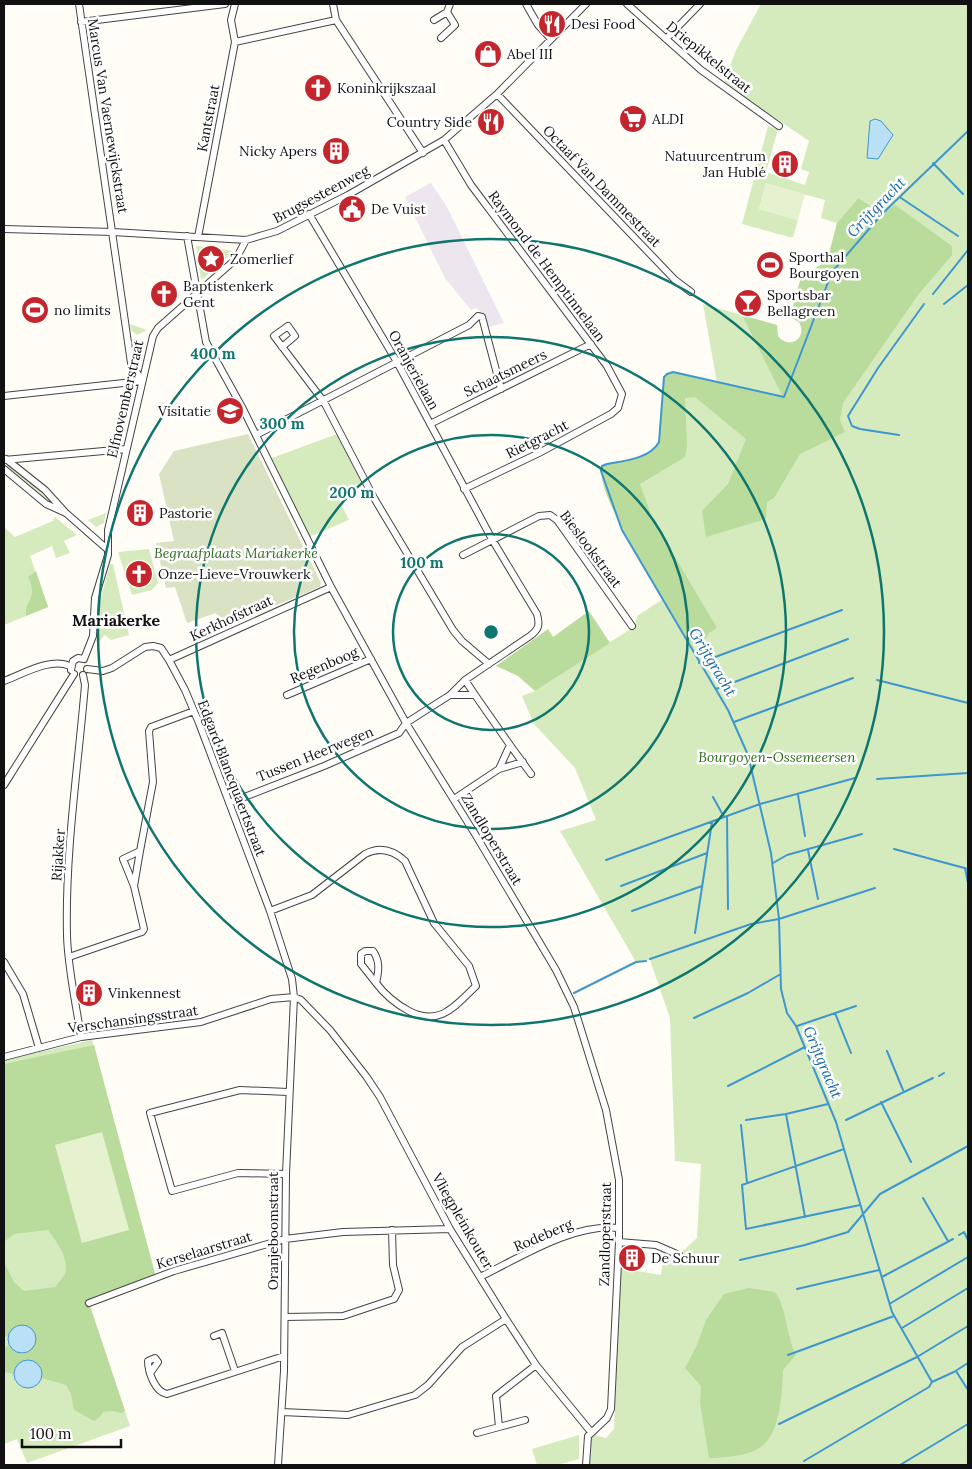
<svg xmlns="http://www.w3.org/2000/svg" width="972" height="1469" viewBox="0 0 972 1469" font-family="Lora,serif">
<style>
.industrial{fill:#eee6ef}
.green{fill:#d5ebbd}
.forest{fill:#b9dc9c}
.cemetery{fill:#d9e3c4}
.pitch{fill:#e6f2cf}
.water{fill:#b9e0f7;stroke:#3f96cf}
.lines{fill:none;stroke-linecap:round;stroke-linejoin:round}
.stream{stroke:#3f96cf;stroke-width:2}
.minor-casing{stroke:#444;stroke-width:8}
.minor{stroke:#fff;stroke-width:6}
.ring{fill:none;stroke:#0f766e;stroke-width:2.5}
.labels{text-anchor:middle;dominant-baseline:central;stroke-width:5;stroke-linejoin:round;paint-order:stroke}
.poi-label{font-size:14px;fill:#111;stroke:#fff;text-anchor:start}
.street-label{font-size:14px;fill:#111;stroke:#fff}
.park-label{font-size:14px;font-style:italic;fill:#2f6b1f;stroke:#fff}
.water-label{font-size:15px;font-style:italic;fill:#1768a6;stroke:#fff}
.quarter-label{font-size:16px;font-weight:bold;fill:#111;stroke:#fff}
.centre{fill:#0f766e;stroke:#fff;stroke-width:2.5}
.ring-label{font-size:15px;text-anchor:middle;font-weight:bold;fill:#0f766e;stroke:#fff;stroke-width:5;stroke-linejoin:round;paint-order:stroke}
</style>
<rect width="100%" height="100%" fill="#fffdf5"/>
<!-- industrial -->
<path class="industrial" d="M431,183L447,207L504,323L488,327L486,317L476,308L471,310L445,278L405,197Z"/>
<!-- green -->
<path class="green" d="M761,4H968V1465H588L591,1438L594,1435L606,1438L614,1429L620,1268L661,1275L665,1250L678,1261L681,1253L697,1238L701,1164L675,1161L670,1018L650,960L636,962L560,831L596,820L575,768L534,724L522,696L535,691L629,630H634L637,616L663,599L622,530L601,471L602,466L607,464C623,461 651,459 659,442L664,377L667,374L673,372L717,383L703,304L742,315L784,396L858,198L837,223L821,218L825,200L766,184L759,209L798,220L793,237H789L742,224L768,126L778,129L766,172L805,185L809,172L801,169L809,141L724,83L736,50Z
M196,246H199L234,251L204,278L201,279Z
M130,324L147,330L137,335L131,330Z
M337,434L362,482L336,494L349,520L309,537L272,458Z
M9,464L55,505L44,500L5,467Z
M106,513L104,523L96,527L88,520Z
M55,517L77,535L64,541L70,553L56,558L52,546L30,556L48,607L4,625V527L15,537L53,521Z
M149,549L158,583L152,590L132,595L118,552Z
M110,564H113L129,635L111,640L105,635L98,643L96,641L99,631L98,608Z
M92,1040L157,1281L90,1306L130,1426L27,1463L17,1439L4,1444V1060Z
M579,1435V1459L557,1465H537L532,1449Z"/>
<!-- forest -->
<path class="forest" d="M858,198L882,214L895,205L952,246V255L918,295L843,403L840,420L845,432L800,454L774,498L767,502L766,519L706,537L702,511L728,484L746,439L695,397L685,398L687,445L685,457L640,484L653,520L717,628L709,633L701,646L689,642C673,610 593,496 602,466C619,458 649,462 659,442L664,377L667,374L673,372L783,397L742,315L777,325L778,336C789,350 808,339 799,322L790,317L801,277L827,261L837,223Z
M36,571L48,607L26,616C24,598 39,601 28,577Z
M589,611L610,643L535,691L518,676L496,666L548,629L553,637Z
M94,1045L157,1281L90,1306L125,1411L121,1413L113,1411L103,1412L100,1417L94,1421L74,1410L71,1394L66,1385L42,1378V1373L21,1362L14,1374L4,1372V1348L9,1345L13,1350L22,1354C33,1351 36,1345 35,1335C27,1322 14,1323 8,1337L4,1336V1262L14,1282L24,1291L55,1287C58,1283 63,1278 65,1274C70,1259 56,1241 48,1230L14,1234L4,1242V1251V1064Z
M749,1288L775,1292C787,1309 786,1335 796,1355L783,1370C782,1391 781,1432 762,1446C750,1456 724,1458 709,1458L700,1403L701,1386L685,1368L697,1345L706,1320L724,1294Z"/>
<!-- cemetery -->
<path class="cemetery" d="M248,434L321,583L320,587L222,628L216,613L187,623L175,587L166,588L156,543L174,541L159,474L174,451Z"/>
<!-- pitch -->
<path class="pitch" d="M766,183L805,194L798,220L759,209Z
M102,1132L129,1230L82,1243L55,1145Z"/>
<!-- water -->
<path class="water" d="M875,119L881,121L893,135L878,159L867,158L870,121Z
M8 1339a14 14 0 1 1 28 0a14 14 0 1 1-28 0Z
M14 1374a14 14 0 1 1 28 0a14 14 0 1 1-28 0Z"/>
<g class="lines">
<!-- stream -->
<path class="stream" d="M968,131L882,214L832,272L784,397L673,372L667,374L664,377L659,442C650,459 623,461 607,464L602,466L601,471L622,530L728,710L748,755L771,853L779,919L781,989L787,1013L796,1026L836,1122L892,1312L932,1382L956,1371L968,1390
M933,163L963,194
M901,198L958,236
M933,294L968,250
M944,304L968,285
M899,435L860,429L852,426L848,416L878,368L924,304
M699,663L842,610
M877,680L968,703
M716,689L848,639
M734,722L853,678
M877,779L968,773
M798,795L805,836
M713,797L724,817
M727,816L728,909
M894,849L968,869
M808,850L818,899
M606,860L760,804L855,778
M773,863L787,855L862,834
M965,868L968,883
M621,886L707,853
M632,911L702,886
M695,933L712,822
M650,959L751,924L779,919L875,888
M574,993L636,962L646,961
M835,1013L851,1053
M694,1018L748,993L779,975
M797,1026L856,1006
M887,1051L903,1090
M939,1076L944,1073
M728,1086L805,1047
M881,1102L911,1162
M746,1120L786,1114
M846,1120L933,1078
M741,1125L747,1182
M844,1149L742,1185L746,1229L860,1205
M923,1198L948,1241
M805,1217L786,1114L828,1104
M959,1235L964,1232L968,1240
M740,1260L805,1245L848,1232L880,1194L968,1146
M882,1277L953,1239
M797,1289L879,1270
M891,1303L968,1257
M902,1328L968,1288
M788,1355L894,1316
M957,1370L968,1363
M779,1424L917,1357L968,1326
M804,1461L929,1387L932,1382
M900,1465L968,1424
M967,1465H968"/>
<!-- minor casing -->
<g class="minor-casing">
<path id="minor" d="M79,4L131,363L142,381
M333,4L336,20L423,153
M526,4L538,25L551,39
M627,4L701,70L779,126
M434,20L447,12L450,4
M81,22L225,4
M441,38L455,25L447,12
M666,39L700,4
M235,42L336,20
M497,94L675,280L691,292
M444,140L471,185L607,366L622,394L618,408L611,414L539,453L464,489
M4,229L113,232L246,240L277,231L348,195L444,140L497,94L586,4
M187,236L206,342L243,409L331,587L406,723L475,834L556,970L574,1007L606,1110L619,1180V1242L611,1409L607,1418L588,1436L586,1465
M198,237L235,42L231,20L235,4
M282,347L295,336L288,326L274,336L324,402L374,498L453,630L462,641L489,664
M4,396L142,381
M430,424L591,344
M256,435L469,325L478,316L482,317L501,389
M6,459L45,490L65,512
M4,460L126,449
M4,469L46,504L66,513L107,549
M463,555L539,516L550,515L557,520L632,626
M84,659L93,636L95,598L108,555V530L153,336L158,328L236,259L246,240
M169,660L331,587
M87,669L103,671L112,668L145,647L153,646L161,648L169,660L185,690L199,723L270,911L292,979L294,997L286,1174L284,1371L278,1465
M71,670L73,661L78,658L84,659
M465,680L475,695
M4,681C23,674 51,657 70,666
M287,695L371,659
M450,695H475L510,745L499,769L454,799
M510,745L531,774
M499,769L523,762
M4,785L74,674
M229,803L324,766L399,733L406,723L450,695L465,680L530,636C539,629 540,625 537,614L493,541L397,362L309,214
M134,886L140,851
M270,911L312,895L365,854C380,846 393,850 405,861L434,923L469,966L476,986C455,1006 440,1027 409,1011C396,1004 385,995 376,983C379,970 380,961 373,951H365L361,954V964L376,983
M69,957L142,932L144,929L134,886L123,859L140,851L153,782L149,731L151,727L194,711
M4,962L23,994L39,1048
M81,1037C76,1004 68,969 67,936C65,852 78,768 85,685L83,675
M4,1057L81,1037L201,1022L271,999L294,997L301,1000L330,1030L366,1076L380,1097L450,1229L506,1319L536,1365L591,1432
M286,1174L238,1173L172,1191L150,1113L240,1090L288,1092
M619,1242L656,1245L679,1255
M480,1277C521,1257 573,1223 619,1228
M89,1303L174,1271L285,1239L343,1232L450,1229
M285,1317L343,1316L394,1299L399,1290L393,1265L392,1230
M214,1336L222,1333L235,1371
M151,1372L158,1362L155,1358L148,1361C148,1372 155,1392 167,1394L284,1356
M282,1412L348,1415L415,1395L428,1385L462,1347L506,1319
M499,1427L525,1420
M477,1433L499,1427L496,1396L536,1365"/>
</g>
<!-- minor -->
<use href="#minor" class="minor"/>
</g>
<!-- distance rings -->
<g class="ring">
<circle cx="491" cy="632" r="98"/>
<circle cx="491" cy="632" r="197"/>
<circle cx="491" cy="632" r="295"/>
<circle cx="491" cy="632" r="393"/>
</g>
<!-- icons -->
<defs>
<g id="restaurant-disc" transform="scale(1.4375)"><circle r="9.5" fill="#c4262e" stroke="#fff"/><path d="M-5-6h1v4h1v-4h1v4h1v-4h1v5L-1.5 .5V6h-2V.5L-5-1ZM5-6V6H3V1.5H1.5Q1.5-4 5-6Z" fill="#fff"/></g>
<g id="shop-disc" transform="scale(1.4375)"><circle r="9.5" fill="#c4262e" stroke="#fff"/><path d="M-5-2.5h2.3a2.7 3.5 0 0 1 5.4 0H5L5.5 6h-11ZM-1.5-2.5h3a1.5 2.3 0 0 0-3 0Z" fill="#fff"/></g>
<g id="church-disc" transform="scale(1.4375)"><circle r="9.5" fill="#c4262e" stroke="#fff"/><path d="M-1.2-6h2.4v3.5h3.3v2.4h-3.3V6h-2.4V-.1h-3.3v-2.4h3.3Z" fill="#fff"/></g>
<g id="supermarket-disc" transform="scale(1.4375)"><circle r="9.5" fill="#c4262e" stroke="#fff"/><path d="M-6-5.5h2.5l.6 2H6L4.5 2H-2.5L-4.4-4H-6ZM-1.5 3.2a1.3 1.3 0 1 0 .1 0ZM3 3.2a1.3 1.3 0 1 0 .1 0Z" fill="#fff"/></g>
<g id="building-disc" transform="scale(1.4375)"><circle r="9.5" fill="#c4262e" stroke="#fff"/><path d="M-4-6H4V6H1V3H-1V6H-4ZM-2.5-4.3h1.7v1.8h-1.7ZM.8-4.3h1.7v1.8H.8ZM-2.5-1h1.7V.8h-1.7ZM.8-1h1.7V.8H.8Z" fill="#fff"/></g>
<g id="civic-disc" transform="scale(1.4375)"><circle r="9.5" fill="#c4262e" stroke="#fff"/><path d="M-.6-6.5H3V-4.5H.6V-3L4-1V1h2V6H-6V1h2V-1L-.6-3ZM-1.2 2.5V6h2.4V2.5Z" fill="#fff"/></g>
<g id="sight-disc" transform="scale(1.4375)"><circle r="9.5" fill="#c4262e" stroke="#fff"/><path d="M0-6L1.8-2.2L6-1.7L2.9 1.2L3.7 5.4L0 3.3L-3.7 5.4L-2.9 1.2L-6-1.7L-1.8-2.2Z" fill="#fff"/></g>
<g id="stadium-disc" transform="scale(1.4375)"><circle r="9.5" fill="#c4262e" stroke="#fff"/><path d="M0-5a6.5 5 0 1 0 0 10a6.5 5 0 1 0 0-10ZM-3.5-1.8h7v3.6h-7Z" fill="#fff"/></g>
<g id="bar-disc" transform="scale(1.4375)"><circle r="9.5" fill="#c4262e" stroke="#fff"/><path d="M-6-5H6L.8 .8V4.5H3.5V6h-7V4.5H-.8V.8Z" fill="#fff"/></g>
<g id="school-disc" transform="scale(1.4375)"><circle r="9.5" fill="#c4262e" stroke="#fff"/><path d="M0-5L7-2L0 1L-7-2ZM-4 1L0 2.5L4 1V4Q0 6-4 4Z" fill="#fff"/></g>
</defs>
<g fill-rule="evenodd">
<use href="#restaurant-disc" x="552" y="24"/>
<use href="#shop-disc" x="488" y="54"/>
<use href="#church-disc" x="318" y="88"/>
<use href="#supermarket-disc" x="633" y="119"/>
<use href="#restaurant-disc" x="491" y="122"/>
<use href="#building-disc" x="336" y="151"/>
<use href="#building-disc" x="785" y="164"/>
<use href="#civic-disc" x="352" y="209"/>
<use href="#sight-disc" x="211" y="259"/>
<use href="#stadium-disc" x="770" y="265"/>
<use href="#church-disc" x="164" y="294"/>
<use href="#bar-disc" x="748" y="303"/>
<use href="#stadium-disc" x="35" y="310"/>
<use href="#school-disc" x="230" y="411"/>
<use href="#building-disc" x="140" y="513"/>
<use href="#church-disc" x="139" y="574"/>
<use href="#building-disc" x="89" y="993"/>
<use href="#building-disc" x="632" y="1258"/>
</g>
<g class="labels">
<!-- poi labels -->
<g class="poi-label">
<text x="571" y="24">Desi Food</text>
<text x="507" y="54">Abel III</text>
<text x="337" y="88">Koninkrijkszaal</text>
<text x="652" y="119">ALDI</text>
<text x="472" y="122" text-anchor="end">Country Side</text>
<text x="317" y="151" text-anchor="end">Nicky Apers</text>
<text x="766" y="156" text-anchor="end">Natuurcentrum<tspan x="766" dy="16">Jan Hublé</tspan></text>
<text x="371" y="209">De Vuist</text>
<text x="789" y="257">Sporthal<tspan x="789" dy="16">Bourgoyen</tspan></text>
<text x="230" y="259">Zomerlief</text>
<text x="183" y="286">Baptistenkerk<tspan x="183" dy="16">Gent</tspan></text>
<text x="767" y="295">Sportsbar<tspan x="767" dy="16">Bellagreen</tspan></text>
<text x="54" y="310">no limits</text>
<text x="211" y="411" text-anchor="end">Visitatie</text>
<text x="159" y="513">Pastorie</text>
<text x="158" y="574">Onze-Lieve-Vrouwkerk</text>
<text x="108" y="993">Vinkennest</text>
<text x="651" y="1258">De Schuur</text>
</g>
<!-- street labels -->
<g class="street-label">
<text transform="translate(709 57) rotate(39)">Driepikkelstraat</text>
<text transform="translate(108 116) rotate(81)">Marcus Van Vaernewijckstraat</text>
<text transform="translate(208 118) rotate(-79)">Kantstraat</text>
<text transform="translate(602 186) rotate(46)">Octaaf Van Dammestraat</text>
<text transform="translate(321 194) rotate(-28)">Brugsesteenweg</text>
<text transform="translate(547 266) rotate(53)">Raymond de Hemptinnelaan</text>
<text transform="translate(414 370) rotate(61)">Oranjerielaan</text>
<text transform="translate(505 373) rotate(-26)">Schaatsmeers</text>
<text transform="translate(125 399) rotate(-77)">Elfnovemberstraat</text>
<text transform="translate(537 439) rotate(-27)">Rietgracht</text>
<text transform="translate(591 549) rotate(53)">Bieslookstraat</text>
<text transform="translate(231 618) rotate(-25)">Kerkhofstraat</text>
<text transform="translate(324 665) rotate(-23)">Regenboog</text>
<text transform="translate(315 754) rotate(-22)">Tussen Heerwegen</text>
<text transform="translate(232 778) rotate(69)">Edgard Blancquaertstraat</text>
<text transform="translate(492 839) rotate(59)">Zandloperstraat</text>
<text transform="translate(58 855) rotate(-86)">Rijakker</text>
<text transform="translate(133 1019) rotate(-8)">Verschansingsstraat</text>
<text transform="translate(463 1221) rotate(60)">Vliegpleinkouter</text>
<text transform="translate(273 1231) rotate(-90)">Oranjeboomstraat</text>
<text transform="translate(605 1234) rotate(-89)">Zandloperstraat</text>
<text transform="translate(543 1235) rotate(-23)">Rodeberg</text>
<text transform="translate(204 1250) rotate(-17)">Kerselaarstraat</text>
</g>
<!-- park labels -->
<g class="park-label">
<text x="236" y="553">Begraafplaats Mariakerke</text>
<text x="777" y="757">Bourgoyen-Ossemeersen</text>
</g>
<!-- water labels -->
<g class="water-label">
<text transform="translate(876 207) rotate(-46)">Grijtgracht</text>
<text transform="translate(713 662) rotate(59)">Grijtgracht</text>
<text transform="translate(823 1062) rotate(67)">Grijtgracht</text>
</g>
<!-- quarter labels -->
<g class="quarter-label">
<text x="116" y="620">Mariakerke</text>
</g>
</g>
<circle cx="491" cy="632" r="8" class="centre"/>
<g class="ring-label">
<text x="213" y="359">400 m</text>
<text x="282" y="429">300 m</text>
<text x="352" y="498">200 m</text>
<text x="422" y="568">100 m</text>
</g>
<!-- border -->
<rect width="972" height="1469" fill="none" stroke="#111111" stroke-width="10"/>
<!-- scale -->
<path d="M22 1439v8h99v-8" fill="none" stroke="#111111" stroke-width="2.5"/>
<text x="30" y="1439" font-size="15" fill="#111111" stroke="#ffffff" stroke-width="4" paint-order="stroke">100 m</text>
</svg>
